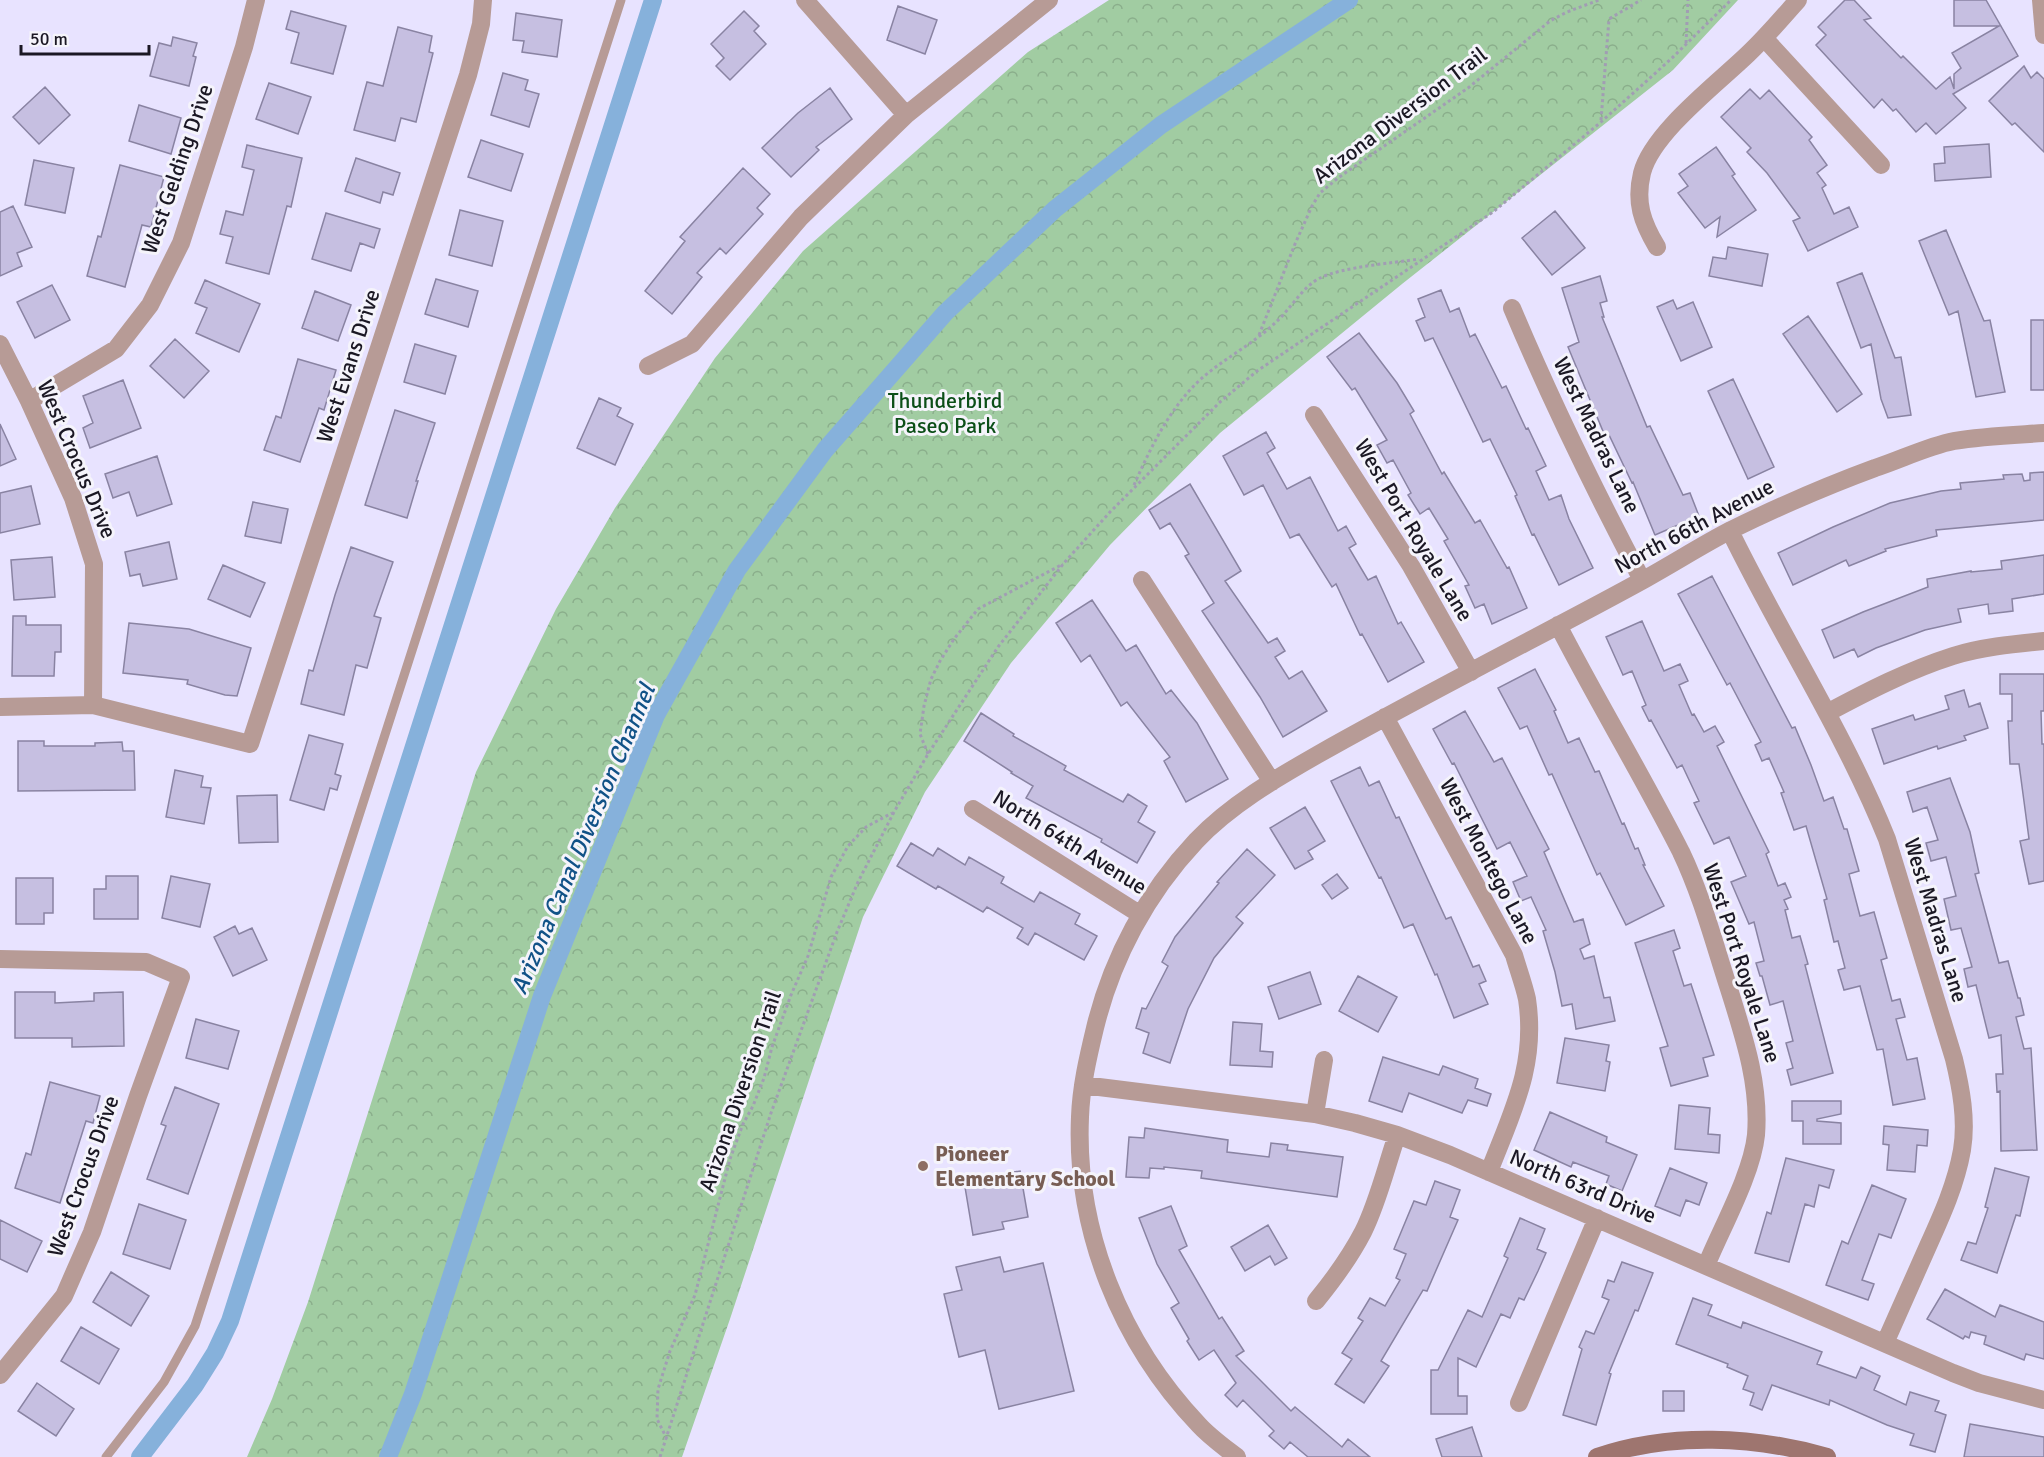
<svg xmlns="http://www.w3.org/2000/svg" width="2044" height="1457" viewBox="0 0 2044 1457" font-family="Signika,sans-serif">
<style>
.park{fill:url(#park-crowns)}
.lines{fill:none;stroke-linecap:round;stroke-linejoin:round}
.canal{stroke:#86b1db;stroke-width:18}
.building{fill:#c6bfe1;stroke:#8983a2;stroke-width:1.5}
.path{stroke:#a19db3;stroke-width:3;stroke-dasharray:3 3;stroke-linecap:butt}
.lane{stroke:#b79b96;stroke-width:9}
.street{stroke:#b79b96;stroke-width:18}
.secondary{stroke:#9e756f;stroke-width:18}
.education-dot{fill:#8d6e63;stroke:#f5f4fb;stroke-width:2}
.labels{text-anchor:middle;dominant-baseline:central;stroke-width:6;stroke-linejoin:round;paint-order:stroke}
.street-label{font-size:22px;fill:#1b1824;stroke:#f5f4fb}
.park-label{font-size:22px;fill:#0c4f18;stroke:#f5f4fb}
.education-label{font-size:22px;font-weight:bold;fill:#785e54;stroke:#f5f4fb;text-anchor:start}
.water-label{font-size:24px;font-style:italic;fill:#115287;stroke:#f5f4fb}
</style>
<defs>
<pattern id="park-crowns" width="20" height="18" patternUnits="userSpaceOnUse" patternTransform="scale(1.5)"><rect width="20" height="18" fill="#a1cca2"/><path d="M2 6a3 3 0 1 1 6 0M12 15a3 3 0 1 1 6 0" fill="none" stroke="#8aae8b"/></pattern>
</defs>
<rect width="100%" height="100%" fill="#e8e3ff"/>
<!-- park -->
<path class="park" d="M1109,0H1738L1673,70L1402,284L1220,433L1110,545L1011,663L925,792L863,917L730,1319L682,1457H247L272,1399L308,1302L476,772L556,609L615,508L715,358L803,251L1028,52Z"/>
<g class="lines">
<!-- canal -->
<path class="canal" d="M140,1457L195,1385L215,1353L230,1321L653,0
M388,1457L413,1394L542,996L656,715L737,570L825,450L945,313L1055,209L1161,125L1349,0"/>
</g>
<!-- building -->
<path class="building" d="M1845,0H1854L1871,18L1864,20L1901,58L1903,56L1936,89L1950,77L1954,89V74L1961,68L1952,53L1999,26H1954V0H1986L2018,56L1953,94L1966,108L1936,134L1926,123L1916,132L1896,109L1893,111L1882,99L1874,108L1816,45L1826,35L1818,27Z
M898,6L937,20L925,54L887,40Z
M291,11L346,26L333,74L291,63L299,33L286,29Z
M744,11L759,26L754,31L766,44L730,80L716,66L724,58L711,44Z
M516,13L562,20L557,57L522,52L524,41L513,40Z
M398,27L432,36L429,52L433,53L416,122L401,118L395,141L354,130L367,82L383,86Z
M173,37L197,43L193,56L196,57L189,86L150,76L159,43L171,46Z
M2024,66L2031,78L2037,72L2044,79V152L2015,123L2012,125L1989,101Z
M503,73L528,80L525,90L539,94L529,127L491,115Z
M269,83L311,97L298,134L256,119Z
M45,87L70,115L39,144L13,117Z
M830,88L852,119L816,147L819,150L791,177L762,148L798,113Z
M1750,89L1760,99L1769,90L1812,137L1809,140L1827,165L1817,173L1826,185L1822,188L1834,214L1849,207L1858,227L1808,251L1793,221L1800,218L1767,173L1747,152L1751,148L1721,117Z
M139,105L181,118L171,154L129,141Z
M481,140L523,154L511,191L468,177Z
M1989,144L1991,177L1935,181L1934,164L1945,163L1944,147Z
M247,145L302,158L291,207L287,206L269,274L226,263L233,237L220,234L226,211L243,215L254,170L242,167Z
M1716,147L1735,174L1732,176L1756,210L1717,237L1720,217L1705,228L1678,193L1688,186L1679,174Z
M356,158L400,173L393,195L383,192L380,203L345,191Z
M34,160L74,168L65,213L25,205Z
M120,165L164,177L151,227L142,225L125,287L87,276L98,236L101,237Z
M743,168L770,194L757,208L763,214L726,254L720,248L697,273L702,277L672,314L645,291L685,241L680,237Z
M13,206L32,247L17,253L22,266L0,276V212Z
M460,210L503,221L492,266L449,255Z
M1555,211L1585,248L1552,275L1522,238Z
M326,213L380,229L374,248L360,243L351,271L312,259Z
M1946,230L1984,321L1990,320L2005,392L1976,397L1958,311L1949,315L1919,241Z
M1728,247L1768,254L1762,286L1709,276L1713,257L1726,259Z
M1862,273L1895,358L1901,357L1911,415L1888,418L1881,399L1871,344L1861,348L1837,283Z
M1600,276L1607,301L1600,303L1604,317H1602L1647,427L1650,426L1683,495L1690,493L1699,516L1655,535L1633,482L1632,483L1609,435L1605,436L1568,347L1579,342L1562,288Z
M436,279L478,291L468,327L425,314Z
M205,280L260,304L239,352L196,333L207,308L195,303Z
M52,285L70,320L35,338L17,302Z
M1441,290L1450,312L1459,308L1470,337L1475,334L1502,388L1506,386L1526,429L1528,428L1546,466L1536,471L1549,500L1561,495L1569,519L1593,568L1559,585L1534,534L1532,535L1515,496L1517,495L1490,439L1483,442L1433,338L1425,341L1416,321L1425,317L1418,299Z
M315,291L351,305L338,341L302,328Z
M1673,300L1677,309L1693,302L1712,347L1681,361L1657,307Z
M1808,316L1862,394L1837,412L1783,334Z
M2031,320H2044V390H2031Z
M1359,333L1397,383L1414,411L1410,414L1442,474L1444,472L1475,523L1480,520L1507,568L1509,567L1527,608L1492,624L1484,604L1475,608L1465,586L1469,585L1444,541L1448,539L1429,508L1420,514L1408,495L1411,493L1393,460L1387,463L1377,445L1387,440L1355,388L1352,390L1327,357Z
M175,339L209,371L184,398L150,366Z
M415,344L456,356L445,394L404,382Z
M298,359L336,370L324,410L319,408L300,462L264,450L276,416L281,418Z
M1733,379L1774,467L1748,479L1708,391Z
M123,380L141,428L90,448L83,428L93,423L83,396Z
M599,398L621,408L617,416L633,424L615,465L577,448Z
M395,410L435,423L416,481H418L407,518L365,505Z
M0,424L16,459L0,466Z
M1266,432L1275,448L1267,453L1287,489L1310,477L1338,531L1346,526L1356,544L1349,548L1368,580L1376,576L1398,624L1401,622L1424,662L1388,682L1362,634L1360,635L1336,584L1332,587L1299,534L1290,538L1263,485L1244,495L1223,456Z
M157,456L172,504L137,516L129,492L113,498L105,474Z
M2044,472V520L1936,530L1937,536L1885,549L1886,551L1849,566L1846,560L1793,585L1778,553L1833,527L1890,503L1941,491L1961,489L1960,483L2004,479L2003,475L2022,474L2024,481L2030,480V473Z
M1190,484L1241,571L1225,581L1268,643L1277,638L1285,651L1275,657L1289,679L1302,671L1327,711L1283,737L1260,697L1202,611L1214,603L1185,556L1189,554L1170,523L1160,529L1149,510Z
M31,486L40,524L0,533V493Z
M253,502L288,509L281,543L245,536Z
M169,542L177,579L143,586L140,574L130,576L125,552Z
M351,547L393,562L374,616L381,618L367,668L356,665L344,715L301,704L309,670L313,671L335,595Z
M2044,555V594L2012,599L2013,611L1989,614L1988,604L1958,609L1961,622L1925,630L1876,648L1858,657L1854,649L1834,658L1822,630L1863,612L1928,587L1927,579L1971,571V572L2002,569L2001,561Z
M52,557L55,597L14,600L11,560Z
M223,565L265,583L250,617L208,599Z
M1712,576L1792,728L1795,727L1811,765L1824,801L1833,797L1844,829H1847L1859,871L1849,874L1860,916L1874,912L1887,958L1881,960L1892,1001L1900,999L1905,1017L1896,1019L1907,1060L1917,1058L1925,1099L1893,1105L1883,1049L1877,1050L1860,986L1844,990L1838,970L1845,968L1838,941L1834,942L1824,900L1827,899L1806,826L1794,830L1781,793L1784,792L1769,758L1762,761L1755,745L1761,742L1730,683L1727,685L1678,594Z
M1092,600L1126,651L1136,645L1166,694L1171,690L1197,723L1228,779L1186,802L1164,761L1170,757L1127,702L1121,706L1090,655L1081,662L1056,623Z
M13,616H26V625H61V652H55L54,676H12Z
M1642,621L1664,671L1680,664L1688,681L1679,685L1692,715L1694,714L1704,732L1715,726L1724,742L1717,746L1769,852L1766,854L1778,886L1785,883L1791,897L1784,900L1788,909L1785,910L1792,938L1800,936L1808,964L1805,965L1833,1073L1791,1085L1787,1070L1793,1068L1786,1043L1793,1041L1783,1001L1770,1005L1762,976H1760L1756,963L1764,961L1754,922L1749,924L1731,882L1746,876L1729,837L1714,844L1694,803L1699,801L1682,765L1677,768L1651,720L1649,721L1642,707L1646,705L1632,671L1623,675L1606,637Z
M129,623L189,629L251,648L237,696L225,695L187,684L188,680L123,673Z
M1535,669L1556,710L1554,711L1568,743L1579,738L1595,772L1599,771L1622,824L1624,823L1635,849L1638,848L1645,865H1643L1664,906L1626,925L1600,873L1597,875L1552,774L1549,775L1527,726L1520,729L1498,688Z
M2000,674H2044V711H2041L2042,744H2044V881L2029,884L2020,841L2029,839L2019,764H2010L2008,721H2012V694H2000Z
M1964,690L1969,707L1980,703L1988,728L1964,736L1966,740L1938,749L1937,746L1884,764L1872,729L1913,715L1915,720L1949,709L1945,696Z
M1465,711L1494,762L1502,758L1549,849L1544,852L1574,922L1583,919L1590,944L1580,949L1584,959L1594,956L1604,998L1610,997L1615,1021L1576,1029L1572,1004L1562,1006L1555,972L1543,931L1546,930L1531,897L1521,901L1513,882L1527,876L1510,842L1497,849L1454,763L1452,764L1433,729Z
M981,713L1014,734L1013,736L1066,766L1064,770L1123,802L1128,794L1147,806L1138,822L1155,832L1137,863L1101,842L1102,839L1026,798L1033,786L1011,773L1012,772L964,741Z
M309,735L343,744L335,774L341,776L337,790L330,788L324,810L290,800Z
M18,741H44V746H95V743L122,742L123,751H134L135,790L18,791Z
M1360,767L1369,786L1379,781L1396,818L1399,817L1446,919L1451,917L1473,967L1479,965L1486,981L1479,984L1488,1004L1454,1018L1437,974L1435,975L1413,924L1404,928L1381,877L1379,878L1331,781Z
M175,770L203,776L201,787L211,788L204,824L166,817Z
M1950,778L1970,832L1979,873L1975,874L1999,963L2008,961L2018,998H2020L2024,1015L2016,1017L2024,1049L2031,1048L2037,1150L2001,1151L2000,1091L1997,1092L1996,1074H2003L2001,1035L1989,1038L1976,985L1968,987L1964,969L1972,967L1961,928L1951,930L1944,899L1956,896L1946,857L1931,861L1926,843L1938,840L1927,807L1913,812L1907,792Z
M277,795L278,842L239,843L237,796Z
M1305,807L1325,841L1308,851L1313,859L1295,869L1270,828Z
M911,843L933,856L938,848L965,865L969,857L1004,877L1001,883L1034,902L1040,892L1080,914L1075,924L1097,936L1084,960L1035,933L1028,945L1017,938L1023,928L987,907L983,912L938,886L936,889L897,866Z
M1247,849L1275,875L1236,917L1243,923L1214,958L1188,1009L1170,1063L1143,1053L1149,1033L1136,1028L1142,1008L1146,1009L1168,966L1162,962L1175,937L1219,883L1217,882Z
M1337,874L1348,888L1332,899L1322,885Z
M106,876H138V919H94V889H106Z
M171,876L210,884L200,927L162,918Z
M16,878H53V913H44V924H16Z
M235,926L239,934L252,928L267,960L233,976L214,937Z
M1674,930L1680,948L1673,951L1684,986L1691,984L1714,1055L1703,1058L1708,1076L1671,1086L1660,1048L1668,1046L1635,943Z
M1310,972L1321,1004L1279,1019L1268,987Z
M1358,976L1397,997L1378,1032L1339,1011Z
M15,992H55V1003L94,1001V993L123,992L124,1046L72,1047V1038H15Z
M196,1019L239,1031L228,1069L186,1058Z
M1233,1022L1262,1024L1260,1051L1273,1052L1272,1067L1230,1065Z
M1565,1038L1609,1045L1606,1061L1610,1062L1605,1091L1557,1083Z
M1383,1057L1439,1075L1443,1066L1478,1079L1475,1088L1491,1094L1487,1106L1468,1100L1462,1113L1409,1093L1402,1112L1369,1101Z
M50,1082L100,1096L93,1123L86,1121L60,1203L15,1188L26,1153L31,1155Z
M175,1087L219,1104L188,1194L147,1179L166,1126L161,1124Z
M1792,1101H1841V1114L1817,1119V1121L1841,1123V1144H1803V1121H1792Z
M1679,1105L1710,1108L1708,1134L1720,1135L1719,1153L1675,1149Z
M1550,1112L1607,1137L1606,1142L1637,1155L1622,1191L1606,1184L1609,1176L1573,1162L1571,1167L1534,1150Z
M1884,1126L1928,1130L1927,1146L1917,1145L1915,1172L1887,1170L1889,1145L1883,1144Z
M1145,1128L1228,1140L1227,1152L1269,1157L1271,1143L1288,1145L1287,1150L1343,1157L1337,1197L1201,1178L1202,1171L1164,1167V1169L1150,1168L1149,1178L1126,1177L1129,1137L1144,1138Z
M1786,1158L1834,1170L1829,1188L1819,1185L1814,1207L1805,1204L1789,1262L1755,1253L1767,1212L1771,1214Z
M1670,1168L1707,1183L1699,1205L1686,1200L1680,1216L1655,1206Z
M1995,1168L2029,1177L2020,1216L2016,1215L1997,1273L1961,1260L1968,1242L1976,1244L1988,1208L1985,1207Z
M1020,1171L1028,1217L1002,1222L1004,1229L973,1235L964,1181Z
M1435,1181L1460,1190L1450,1217L1458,1220L1427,1291L1423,1290L1381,1361L1389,1366L1364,1403L1335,1384L1352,1359L1342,1353L1363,1321L1358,1318L1370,1298L1385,1306L1400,1280L1396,1278L1406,1254L1394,1249L1414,1201L1426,1205Z
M1872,1185L1906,1199L1891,1238L1879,1234L1862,1280L1874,1284L1868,1300L1826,1285L1842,1241L1848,1244Z
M139,1204L186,1220L170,1269L123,1254Z
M1171,1206L1187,1246L1179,1250L1219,1319L1222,1317L1244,1351L1236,1356L1291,1411L1295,1407L1342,1447L1348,1439L1370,1457H1308L1290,1442L1284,1449L1269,1436L1274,1431L1243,1400L1237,1407L1225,1395L1236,1383L1214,1350L1199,1360L1187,1341L1189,1339L1171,1308L1179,1303L1157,1264L1139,1218Z
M1520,1218L1545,1229L1537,1249L1546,1253L1538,1271L1524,1300L1519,1298L1510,1318L1501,1314L1476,1367L1458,1358V1396H1467V1414H1431V1370H1438L1468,1310L1482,1317L1508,1258L1504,1256Z
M0,1220L42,1241L27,1272L0,1259Z
M1268,1225L1287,1258L1275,1265L1270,1256L1245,1271L1231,1247Z
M1000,1257L1004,1272L1043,1263L1074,1391L999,1409L985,1350L959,1357L944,1294L962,1290L956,1267Z
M1622,1262L1653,1273L1638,1311L1635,1310L1609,1373L1611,1374L1596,1425L1563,1415L1582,1349L1579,1347L1586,1331L1594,1334L1609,1300L1602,1297L1608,1280L1614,1282Z
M111,1272L149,1296L131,1326L93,1302Z
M1945,1289L1995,1317L2000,1305L2044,1322V1359L2026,1354L2024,1360L1984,1344L1986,1336L1971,1332L1969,1338L1965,1336L1963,1339L1927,1319Z
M1693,1298L1712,1305L1708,1315L1741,1328L1743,1322L1822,1352L1817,1364L1856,1378L1861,1367L1880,1376L1874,1390L1906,1405L1910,1392L1939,1401L1935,1411L1946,1415L1935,1452L1910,1445L1914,1434L1887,1425L1830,1400L1829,1405L1772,1385L1762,1410L1750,1405L1754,1393L1743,1389L1748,1376L1727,1367L1728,1364L1676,1344Z
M81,1327L119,1349L99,1384L61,1361Z
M37,1383L74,1409L56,1436L18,1411Z
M1663,1391H1684V1411H1663Z
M1970,1424L2044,1437V1457H1964Z
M1472,1427L1482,1457H1442L1436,1439Z"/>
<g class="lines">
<!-- path -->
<path class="path" d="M1686,43L1688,0
M1601,120L1609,19L1641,0
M1259,335L1295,244L1312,206L1320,193L1338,178L1468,88L1550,21L1567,12L1599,0
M1134,485C1151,447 1170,407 1202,378C1225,358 1253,344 1275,323C1290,310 1302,287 1320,278C1342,267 1393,263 1419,259
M928,754L920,734L924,706L931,679L940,661L954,639L978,609L1063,564
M667,1439L657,1419L658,1389L670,1351L695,1295L730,1159L743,1124L753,1106L764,1078L772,1047L791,995L808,956L831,877L848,846L866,827L892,813
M660,1457L771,1113L837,932L858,882L894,812L928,754L998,647L1064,563L1110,512L1220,402L1257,371L1493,212L1601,122L1671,59L1731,0"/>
<!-- lane -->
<path class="lane" d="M106,1457L164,1382L195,1326L621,0"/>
<!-- street -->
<path class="street" d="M805,0L906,115
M2041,0L2044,35
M1764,38L1881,165
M1657,247C1642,222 1635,202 1642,173C1652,133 1718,83 1748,54C1766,37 1782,18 1798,0
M1512,308C1551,401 1595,491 1642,580
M0,344L29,401L73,498L94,564L93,705
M648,366L692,344L801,217L906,115L1049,0
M29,401L116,349L150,305L181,243L244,47L256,0
M1314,415L1411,566L1471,672
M1730,531C1780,634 1844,732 1887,839L1954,1059C1961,1088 1967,1120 1962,1150C1956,1184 1942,1215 1928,1246C1914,1278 1899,1311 1885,1343
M1142,580L1272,782
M1558,625C1597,701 1642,775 1681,852C1702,896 1714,943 1729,989C1744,1037 1760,1084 1756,1135C1752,1174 1721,1229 1706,1266
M0,707L93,705L250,744L468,75L481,24L483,0
M1827,713C1868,691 1909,670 1953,656C1982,647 2014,644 2044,641
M1385,717L1514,955C1518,969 1524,985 1527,999C1537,1066 1512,1112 1489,1172
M973,809L1141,915
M0,959L146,962L181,977L138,1096L92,1232L64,1296L0,1375
M1083,1085L1315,1114L1355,1123L1397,1135L1450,1155L1953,1373L1979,1383L2044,1400
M1315,1114L1324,1060
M1316,1301C1334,1279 1350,1257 1363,1232C1378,1202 1386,1167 1397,1135
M1519,1403L1597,1218
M1237,1457C1224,1447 1210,1437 1199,1425C1121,1343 1075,1231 1080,1117C1081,1087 1088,1057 1095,1028C1112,958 1147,893 1196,841C1230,805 1275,779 1317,755C1368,726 1419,699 1470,672C1528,641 1587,611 1645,579C1674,563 1702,545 1731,530C1778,507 1826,486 1875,468C1900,460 1928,446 1954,441C1983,436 2014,435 2044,433"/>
<!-- secondary -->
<path class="secondary" d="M1597,1457C1670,1432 1755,1436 1827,1457"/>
</g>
<!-- markers -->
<circle class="education-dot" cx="923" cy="1166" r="6"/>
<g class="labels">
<!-- street labels -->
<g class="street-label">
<text transform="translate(1400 115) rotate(-37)">Arizona Diversion Trail</text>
<text transform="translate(177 169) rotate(-71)">West Gelding Drive</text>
<text transform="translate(348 366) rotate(-72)">West Evans Drive</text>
<text transform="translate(1597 435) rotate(64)">West Madras Lane</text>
<text transform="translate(77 459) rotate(67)">West Crocus Drive</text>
<text transform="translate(1694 526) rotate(-28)">North 66th Avenue</text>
<text transform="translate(1414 530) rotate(59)">West Port Royale Lane</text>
<text transform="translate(1070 842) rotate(32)">North 64th Avenue</text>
<text transform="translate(1489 861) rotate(62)">West Montego Lane</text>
<text transform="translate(1936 920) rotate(73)">West Madras Lane</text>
<text transform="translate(1742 963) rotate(72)">West Port Royale Lane</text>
<text transform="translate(740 1091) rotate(-71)">Arizona Diversion Trail</text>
<text transform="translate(83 1176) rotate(-70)">West Crocus Drive</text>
<text transform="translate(1583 1186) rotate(23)">North 63rd Drive</text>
</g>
<!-- park labels -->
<g class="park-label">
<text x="945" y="400">Thunderbird<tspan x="945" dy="25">Paseo Park</tspan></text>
</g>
<!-- education labels -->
<g class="education-label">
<text x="935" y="1153">Pioneer<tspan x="935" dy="25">Elementary School</tspan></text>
</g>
<!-- water labels -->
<g class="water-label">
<text transform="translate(583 839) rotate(-67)">Arizona Canal Diversion Channel</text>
</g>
</g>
<!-- scale -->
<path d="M21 45v9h128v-9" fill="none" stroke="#1b1824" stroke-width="3"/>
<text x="30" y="45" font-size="18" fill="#1b1824" stroke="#f5f4fb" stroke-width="4.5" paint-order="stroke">50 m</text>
</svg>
